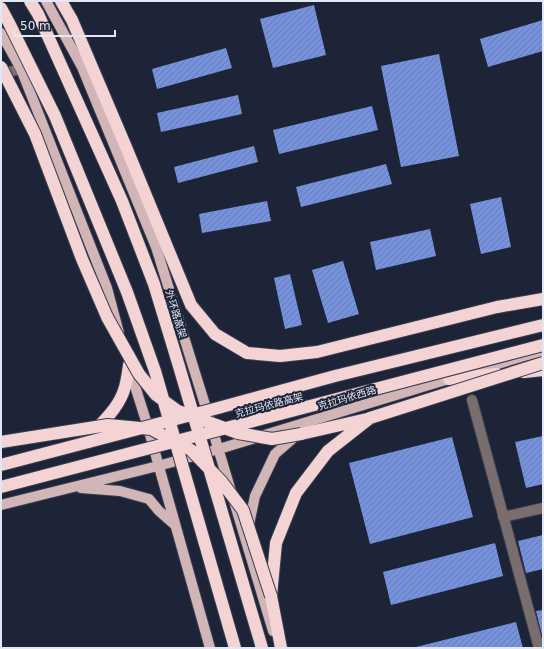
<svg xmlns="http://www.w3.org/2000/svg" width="544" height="649" viewBox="0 0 544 649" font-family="'DejaVu Sans','Noto Sans SC',sans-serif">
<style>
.building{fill:url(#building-hatch)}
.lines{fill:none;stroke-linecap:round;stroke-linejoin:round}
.minor-casing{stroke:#393f51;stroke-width:12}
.major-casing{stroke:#393f51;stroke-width:12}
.highway-casing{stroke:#393f51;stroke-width:14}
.minor{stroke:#7a6d6d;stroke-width:10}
.major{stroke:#d2b6b7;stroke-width:10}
.highway{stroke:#f4d3d4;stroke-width:12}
.highway-bridge-casing{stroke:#393f51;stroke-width:14;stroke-linecap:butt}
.highway-bridge{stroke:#f4d3d4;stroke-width:12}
.labels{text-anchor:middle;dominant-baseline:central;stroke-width:4;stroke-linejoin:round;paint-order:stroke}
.street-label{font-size:10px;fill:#e2e7f4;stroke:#1d2437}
</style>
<defs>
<pattern id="building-hatch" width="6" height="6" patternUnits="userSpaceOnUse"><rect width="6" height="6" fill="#7692dd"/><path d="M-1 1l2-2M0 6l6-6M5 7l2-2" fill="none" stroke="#677bb1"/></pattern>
</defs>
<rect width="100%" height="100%" fill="#1d2437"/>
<!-- building -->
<path class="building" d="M314,5L326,55L273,68L260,19Z
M543,20V51L488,67L480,39Z
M226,48L232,68L157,89L152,69Z
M439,54L459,156L401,167L381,66Z
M238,95L242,114L161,132L157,113Z
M372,106L378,130L279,154L273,130Z
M254,146L258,162L178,183L174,167Z
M386,164L392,184L301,207L296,187Z
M501,197L511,247L481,254L470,204Z
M267,201L271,221L202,233L199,214Z
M430,229L436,256L376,270L370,242Z
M343,261L359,314L328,323L312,270Z
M290,274L302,325L285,329L274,278Z
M543,436V484L526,488L515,442Z
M452,437L473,517L370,544L349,463Z
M543,535V569L526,573L518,541Z
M495,543L503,576L391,605L383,572Z
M543,610V635H542L536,611Z
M516,622L523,648H416V647Z"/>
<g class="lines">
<!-- minor casing -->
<g class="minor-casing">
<path id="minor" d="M1,74L21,69
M472,400L539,648
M503,517L543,508"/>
</g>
<!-- major casing -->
<g class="major-casing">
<path id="major" d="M46,1L82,67L156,247L206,408L273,631
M1,33L21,69L107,288L119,333
M129,367L147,424L210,648
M81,488L120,491L149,499L159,511L175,525
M1,505L158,466L219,449L524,356L543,351
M248,529L255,496L275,454L298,434"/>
</g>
<!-- highway casing -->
<g class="highway-casing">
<path id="highway" d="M61,1L72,20L126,147L191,305L215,334L247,353L280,356L317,352L497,307L543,299
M524,372L543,370
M449,379L497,374
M301,434L367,419
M87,439C101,423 119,409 125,387C127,380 128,372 129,365
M281,648L271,596L276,543L296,493L328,451L370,418"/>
</g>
<!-- minor -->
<use href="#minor" class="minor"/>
<!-- major -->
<use href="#major" class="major"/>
<!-- highway -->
<use href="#highway" class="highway"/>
<!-- highway-bridge casing -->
<g class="highway-bridge-casing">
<path id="highway-bridge" d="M30,1L38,14L122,201L154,284L178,363L262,648
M1,8L9,23L55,116L127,292L155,371L235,648
M1,67L35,134L82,259L107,317L139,374L156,395L178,411L238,433L272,439L301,434
M370,418L543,363
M1,442L108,425L151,429L191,450L221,481L243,510L271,596
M1,465L218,408L335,376L543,325
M1,487L543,345"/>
</g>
<!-- highway-bridge -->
<use href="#highway-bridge" class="highway-bridge"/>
</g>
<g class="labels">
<!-- street labels -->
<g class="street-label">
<text transform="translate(176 314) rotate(73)">外环路高架</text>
<text transform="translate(347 398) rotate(-17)">克拉玛依西路</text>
<text transform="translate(269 405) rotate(-15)">克拉玛依路高架</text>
</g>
</g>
<!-- border -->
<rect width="544" height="649" fill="none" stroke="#e2e7f4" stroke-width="4"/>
<!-- scale -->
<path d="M14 30v6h101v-6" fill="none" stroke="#e2e7f4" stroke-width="2"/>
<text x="20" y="30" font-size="12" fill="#e2e7f4" stroke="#1d2437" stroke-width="3" paint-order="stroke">50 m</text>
</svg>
